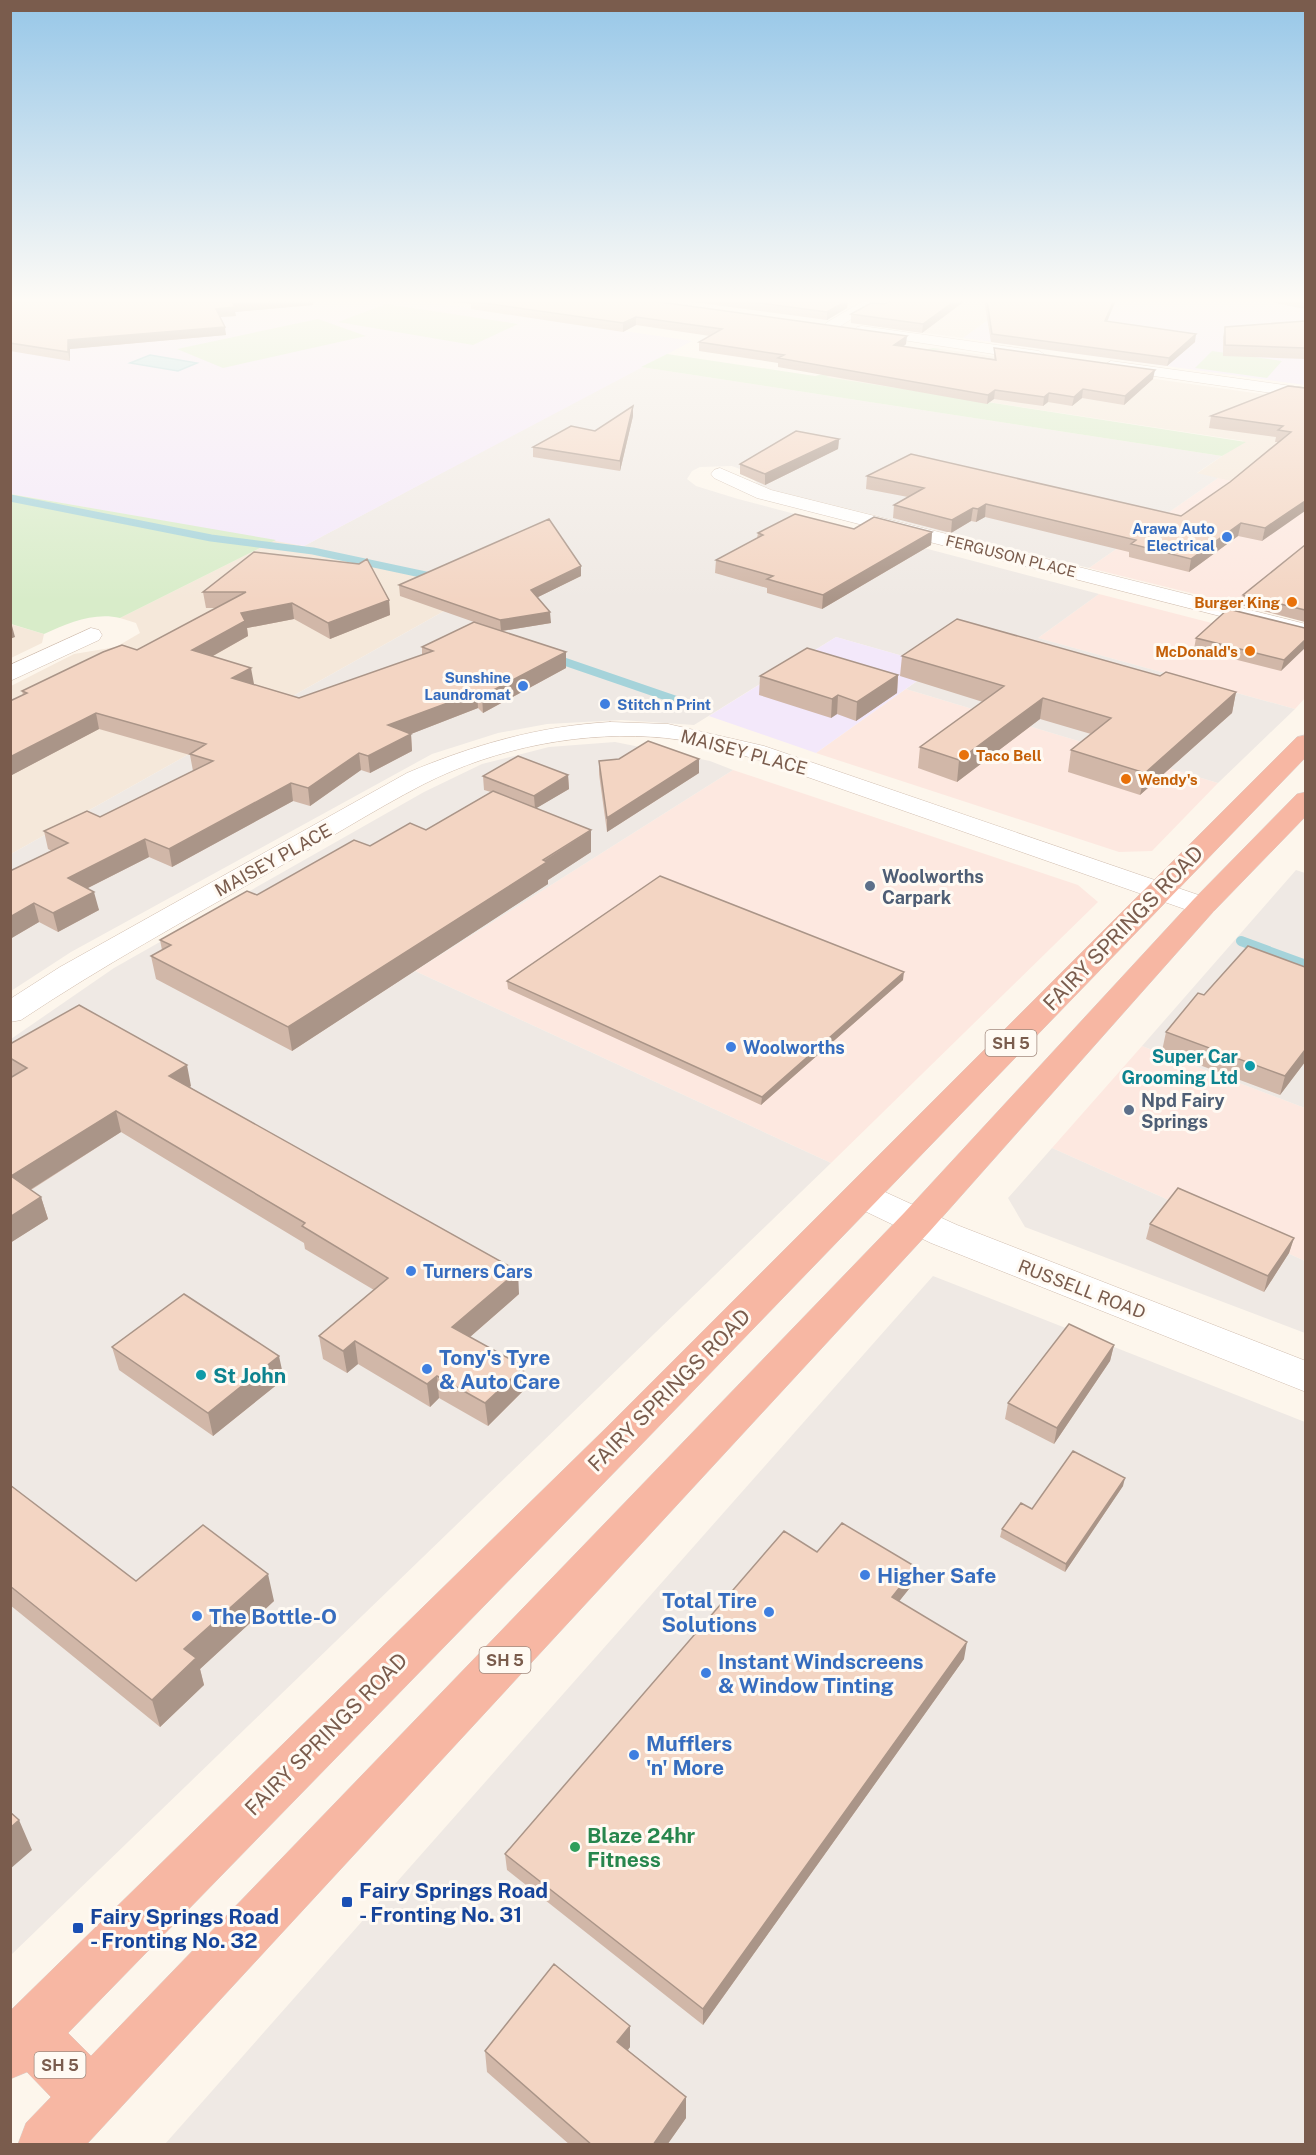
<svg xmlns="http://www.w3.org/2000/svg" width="1316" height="2155" viewBox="0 0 1316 2155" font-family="'Public Sans',sans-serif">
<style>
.residential{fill:#f5e8da}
.commercial{fill:#fde8e0}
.industrial{fill:#efe9e4}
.education{fill:#f3e8fa}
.green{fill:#d8ecc9}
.water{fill:#bfe3e8;stroke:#a5d3da;stroke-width:1.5}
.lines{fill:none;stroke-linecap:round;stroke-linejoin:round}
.stream-far2{stroke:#a5d3da;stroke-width:7}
.stream-far1{stroke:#a5d3da;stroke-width:8}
.stream{stroke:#a5d3da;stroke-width:10}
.minor-casing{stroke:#d1beb0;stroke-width:1}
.highway-casing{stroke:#dad1cd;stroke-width:1}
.minor{fill:#fff;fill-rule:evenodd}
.highway{fill:#f7b7a3;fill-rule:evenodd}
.wall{fill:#d1b7a8}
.shaded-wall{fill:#aa9588}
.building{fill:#f3d5c3;stroke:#aa9588;stroke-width:1.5}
.shop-dot{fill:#3f7fe0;stroke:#fffaf3;stroke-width:2}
.food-dot{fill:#e8710a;stroke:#fffaf3;stroke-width:2}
.service-dot{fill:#5c6f8a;stroke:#fffaf3;stroke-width:2}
.culture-dot{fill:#0f9aa8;stroke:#fffaf3;stroke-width:2}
.leisure-dot{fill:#2e9e5b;stroke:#fffaf3;stroke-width:2}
.transit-dot{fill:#1a4fb4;stroke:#fffaf3;stroke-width:2}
.labels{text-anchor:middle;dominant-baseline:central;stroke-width:6;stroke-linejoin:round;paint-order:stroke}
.far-shop-label{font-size:15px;font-weight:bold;fill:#366cbe;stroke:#fffaf3;text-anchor:end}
.far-street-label{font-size:15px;fill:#7a5c4d;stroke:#fffaf3}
.far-food-label{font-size:15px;font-weight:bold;fill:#c56008;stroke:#fffaf3;text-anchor:end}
.shield{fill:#fffaf3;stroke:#a28b7f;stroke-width:1.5}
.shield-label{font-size:16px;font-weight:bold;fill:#7a5c4d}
.street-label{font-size:18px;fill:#7a5c4d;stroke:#fffaf3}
.service-label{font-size:18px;font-weight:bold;fill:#4e5e75;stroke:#fffaf3;text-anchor:start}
.shop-label{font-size:18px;font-weight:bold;fill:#366cbe;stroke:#fffaf3;text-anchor:start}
.culture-label{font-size:18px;font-weight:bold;fill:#0d838f;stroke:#fffaf3;text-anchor:end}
.near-street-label{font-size:21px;fill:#7a5c4d;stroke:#fffaf3}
.near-shop-label{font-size:21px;font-weight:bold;fill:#366cbe;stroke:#fffaf3;text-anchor:start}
.near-culture-label{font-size:21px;font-weight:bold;fill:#0d838f;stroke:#fffaf3;text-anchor:start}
.near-leisure-label{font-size:21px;font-weight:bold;fill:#27864d;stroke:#fffaf3;text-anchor:start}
.near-transit-label{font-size:21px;font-weight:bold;fill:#164399;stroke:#fffaf3;text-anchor:start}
</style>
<rect width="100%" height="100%" fill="#fdf6ec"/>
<!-- residential -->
<path class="residential" d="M899,300H1004L991,318L963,338L875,326Z
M941,349L1305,400V497L1196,474L1244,441L824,377Z
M276,540L460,581L446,610L11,854V686L74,654L116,647L140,633L136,623L120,618Z
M10,624L44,634L42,643L11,658Z"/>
<!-- commercial -->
<path class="commercial" d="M1218,478L1305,497V621L1089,568Z
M1099,594L1305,647V698L1295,709L1038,638Z
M906,689L1218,783L1152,851L1119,852L816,753Z
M733,770L1078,885L1098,902L831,1163L415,971Z
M1142,1046L1305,1108V1261L1052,1148Z"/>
<!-- industrial -->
<path class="industrial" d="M641,367L1222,456L1197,473L1218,478L1089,568L761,487L745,471L732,466L700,467L692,471L687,479L696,486L738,499L1099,594L1038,638L1295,709L1218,783L906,689L938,666L836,637L694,725L621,720L547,724L498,733L432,754L71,952L11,991V854L446,610L460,581L304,546Z
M615,742L710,761L733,770L415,971L831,1163L11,1955V1039L114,968L424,792L482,764L549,747Z
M1296,870L1305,873V1108L1142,1046Z
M1052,1148L1305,1261V1333L1025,1227L1008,1198Z
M933,1276L1305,1422V2144H165Z"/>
<!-- education -->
<path class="education" d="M10,300H414L692,341L304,546L11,494Z
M1004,300H1280L1305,303V385L963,338L991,318Z
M836,637L938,666L816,753L709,716Z"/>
<!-- green -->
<path class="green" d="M386,304L518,324L473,345L338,322Z
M318,319L366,336L223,368L177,349Z
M933,348L941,349L826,377L1246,442L1222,456L641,367L667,354L815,376Z
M1212,351L1282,361L1267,378L1195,368Z
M10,494L276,540L120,618C94,612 68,623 44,634L11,624Z"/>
<!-- water -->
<path class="water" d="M150,355L197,363L178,371L130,363Z"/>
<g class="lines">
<!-- stream-far2 -->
<path class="stream-far2" d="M10,498L211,538L313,551L435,577"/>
<!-- stream-far1 -->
<path class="stream-far1" d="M554,658L688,704"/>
<!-- stream -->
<path class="stream" d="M1241,941L1306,965"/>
<!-- minor casing -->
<g class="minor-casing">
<path id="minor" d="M865,300H881L836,329H826L824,326L826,323Z
M862,326L1039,351L1047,356L1039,361L857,333L855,330L857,327Z
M1111,361L1306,388V398L1105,369L1103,366Z
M720,468L771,490L1306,624V638L757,498L714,478L711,474L714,470Z
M91,628L99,630L102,635L99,640L10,681V665Z
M610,722L668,724L764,746L1213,900L1217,906L1213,912L1203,915L1193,912L776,766C740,754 703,742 666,738C585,730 497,747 424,784C372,811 322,843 270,872C186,920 102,966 21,1020L10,1022V999L60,967L407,773C473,745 539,726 610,722Z
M861,1183L874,1187L957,1225L1306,1361V1392L931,1243L848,1203L843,1195L848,1187Z"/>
</g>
<!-- highway casing -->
<g class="highway-casing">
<path id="highway" d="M1306,735V757L637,1449L68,2033L91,2056L904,1213L1193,900L1297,794L1306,792V816L1213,912L930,1231L87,2144H18L26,2123L51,2097L27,2072L10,2079V2011L607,1427L1297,737Z"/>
</g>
<!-- minor -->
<use href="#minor" class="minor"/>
<!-- highway -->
<use href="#highway" class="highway"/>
</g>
<!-- wall -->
<path class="wall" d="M10,300L313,305L235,312L236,316L220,317L226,335L70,349V361L10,351Z
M436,300H645L906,344L903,347L994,359V348L1153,379L1124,405L1082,398L1072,406L1048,402L1043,406L994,399L987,404L778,367V363L699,351V342L710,336L636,325L623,332L471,309V304Z
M677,300H848L847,308L827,320Z
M892,300H966L922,333L851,323V314L884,304Z
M984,300H1116L1107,321L1195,342L1167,366L991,342Z
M1276,300H1305V309L1275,303Z
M1305,321V359L1223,356V337L1225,327Z
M1305,388L1262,541L1238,536L1189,572L1129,557V552L985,517L976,522L971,521L951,533L893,518L894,505L908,497L866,489L867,476L1181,516L1230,482L1278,442H1275L1276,437L1209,428L1211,416Z
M633,416L620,471L533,457V447L595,431Z
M839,439L838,449L765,485L740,474V464Z
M854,529L932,532L931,545L822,609L767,593V588L715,573L716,560L757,538L758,533Z
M1305,545V622L1241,605L1243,595Z
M254,552L389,600L390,615L330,639L294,619L247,628L248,636L213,656L253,684L299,698L422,655V647L474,622L400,596L399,585L581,566V576L538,597L551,623L502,631L566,652V668L483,713L478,708L411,734L412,751L370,773L361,770L310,806L293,801L172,867L149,857L88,888L99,910L58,932L39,922L10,939V871L52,851L48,849L44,831L100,817L193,771L190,755L99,729L10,776V701L23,695L22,691L137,650L217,608H206L203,592Z
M1305,628L1281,671L1194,649L1196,638Z
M902,656L1160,676L1236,692L1232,713L1140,795L1068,772L1071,750L1091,734L1040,719L957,782L918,768L920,747L983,702L900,676Z
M898,675L897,693L856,721L837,714L831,718L759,695L760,676Z
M699,759V773L607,832L599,774V761Z
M568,775L569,789L536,808L591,852L548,880V884L292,1051L156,979L151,956L162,950L160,940L370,846L426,830L491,792L484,790L483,776Z
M903,980L761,1105L508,989L507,981Z
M1204,995L1305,1062L1280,1095L1162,1051L1166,1032Z
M10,1044L191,1086L190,1087L519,1294L470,1337L525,1389L488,1426L439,1398L430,1407L358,1364L347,1373L323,1359L319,1336L374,1290L305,1249L304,1243L121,1132L31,1190L41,1197L48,1219L10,1243L12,1077L10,1076Z
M1150,1224L1294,1238L1289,1253L1264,1292L1146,1239Z
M1114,1345L1110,1361L1054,1444L1005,1419L1008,1403Z
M112,1347L284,1379L213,1436L119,1370Z
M10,1485L136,1581L274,1601L200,1669L204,1685L160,1727L10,1605Z
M1123,1486L1065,1572L1000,1537L1002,1529L1032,1509Z
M817,1552L916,1567L913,1584L899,1601L964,1659L703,2025L507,1870L505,1854Z
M630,2026V2047L628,2050L686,2097V2118L667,2145H570L487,2072L485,2051Z"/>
<!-- shaded-wall -->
<path class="shaded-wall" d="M287,300H312L313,305L235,312L236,316L217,317L216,309L233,304Z
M848,300L847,308L827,320V312Z
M956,300H966L922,333L923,324Z
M1114,300H1116L1104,329L1105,321Z
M636,317V325L623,332V323Z
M225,327L226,335L70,349V361L68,352V340Z
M1196,334L1195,342L1167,366L1169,358Z
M907,336L906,344L893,354L894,345Z
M1155,370L1153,379L1124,405L1125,396Z
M1083,389L1082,398L1072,406L1074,397Z
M995,390L994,399L987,404L988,395Z
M1049,393L1048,402L1043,406L1044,397Z
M633,406V416L620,471V461Z
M839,439L838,449L765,485V474Z
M1305,501V511L1262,541L1265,528Z
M986,504L985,517L976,522L978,509Z
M973,508L971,521L951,533L952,520Z
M1241,523L1238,536L1189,572L1191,559Z
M932,532L931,545L822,609L823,595Z
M581,566V576L532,600L531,590Z
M389,600L390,615L330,639L328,623Z
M292,603L294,619L247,628L248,636L195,666L192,650L241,613Z
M550,612L551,623L501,631L500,620Z
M12,626L15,637L10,639V627Z
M1305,640V648L1281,671L1284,660Z
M566,652V668L483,713L482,696Z
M251,668L254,684L235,694L232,678Z
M898,675L897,693L856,721L857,702Z
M477,692L478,708L411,734L412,751L370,773L368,756L388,725Z
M1236,692L1232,713L1140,795L1145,773Z
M838,695L837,714L831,718L832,699Z
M1043,698L1040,719L957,782L959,760Z
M96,713L99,729L10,776V757Z
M359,753L361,770L310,806L308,788Z
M699,759V773L607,832V818Z
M568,775L569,789L535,809L534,796Z
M291,783L293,801L172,867L169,849Z
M591,830V852L548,880V884L292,1051L288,1027Z
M145,839L149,857L72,896L68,878Z
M94,892L99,910L58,932L53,913Z
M34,903L39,922L10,939V917Z
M904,972L903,980L761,1105L762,1097Z
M1305,1050V1062L1280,1095L1285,1076Z
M187,1065L191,1086L174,1097L169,1076Z
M116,1111L121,1132L17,1198L11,1176Z
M41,1197L48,1219L10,1243V1217Z
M1294,1238L1289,1253L1264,1292L1268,1276Z
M518,1271L519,1294L455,1350L452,1327Z
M355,1341L358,1364L347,1373L343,1351Z
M1114,1345L1110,1361L1054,1444L1057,1428Z
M279,1356L284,1379L213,1436L208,1413Z
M524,1367L525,1389L488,1426L485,1403Z
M437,1376L439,1398L430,1407L427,1384Z
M1125,1478L1123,1486L1065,1572L1066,1564Z
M916,1567L913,1584L889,1614L892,1597Z
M268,1574L274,1601L200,1669L204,1685L160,1727L152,1700L184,1649Z
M967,1642L964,1659L703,2025V2009Z
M19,1820L32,1850L10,1869V1828Z
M630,2026V2047L618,2063L617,2042Z
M686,2097V2118L667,2145H653Z"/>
<!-- building -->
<path class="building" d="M10,300H287L233,304L235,307L216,309L225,327L68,340V352L10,343Z
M474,300H645L907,336L894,345L996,360L994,348L1155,370L1125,396L1083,389L1074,397L1049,393L1044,397L995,390L988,395L778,358L784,355L699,342L722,329L636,317L623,323L470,301Z
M737,300H848L827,312Z
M892,300H956L923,324L851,314L871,303L884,304Z
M987,300H1114L1105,321L1196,334L1169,358L992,334Z
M1305,321V348L1225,345V327Z
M1288,386L1305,388V501L1265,528L1241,523L1191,559L1131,544L1136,540L986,504L978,509L973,508L952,520L894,505L924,488L867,476L911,454L1181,516L1230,482L1291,432L1278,430L1283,426L1211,416Z
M633,406L620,461L533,447L571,426L595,431Z
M796,431L839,439L765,474L740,464Z
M795,514L854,529L874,517L932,532L823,595L767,579L773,576L716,560L763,535L758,533Z
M549,519L581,566L531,590L550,612L500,620L399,585Z
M1305,545V610L1243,595Z
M254,552L359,564L367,559L389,600L328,623L292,603L241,613L245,621L192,650L251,668L232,678L299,698L433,651L422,647L474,622L566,652L482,696L477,692L388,725L411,734L368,756L359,753L308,788L291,783L169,849L145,839L68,878L94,892L53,913L34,903L10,917V871L68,843L44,831L87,811L100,817L213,761L190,754L206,744L96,713L10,757V701L27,693L22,691L103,652L122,645L137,650L246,592H203Z
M1228,609L1305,628V640L1284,660L1196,638Z
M957,619L1160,676L1166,672L1236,692L1145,773L1071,750L1111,718L1043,698L959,760L920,747L1004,686L902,656Z
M807,648L898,675L857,702L838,695L832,699L760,676Z
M648,741L699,759L607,818L599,761L619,759Z
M518,756L568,775L534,796L483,776Z
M493,791L591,830L543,860L547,862L288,1027L151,956L171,945L160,940L247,891L257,895L354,840L370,846L410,823L426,830Z
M660,876L904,972L762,1097L507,981Z
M1248,946L1305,967V1050L1285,1076L1166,1032L1198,993L1204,995Z
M79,1005L187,1065L169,1076L518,1271L452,1327L524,1367L485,1403L437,1376L427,1384L355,1341L343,1351L319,1336L388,1278L302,1226L305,1223L116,1111L11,1176L41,1197L10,1217V1078L27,1068L10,1058V1044Z
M1178,1188L1294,1238L1268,1276L1150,1224Z
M184,1294L279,1356L208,1413L112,1347Z
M1069,1324L1114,1345L1057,1428L1008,1403Z
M1073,1451L1125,1478L1066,1564L1002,1529L1021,1503L1032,1509Z
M10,1485L136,1581L203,1525L268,1574L184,1649L196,1658L152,1700L10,1586Z
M842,1523L916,1567L892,1597L967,1642L703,2009L505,1854L784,1531L817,1552Z
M10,1812L19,1820L10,1828Z
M554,1964L630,2026L617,2042L686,2097L653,2145H592L485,2051Z"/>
<!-- sky -->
<linearGradient id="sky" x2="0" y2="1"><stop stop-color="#97c7e8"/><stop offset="0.5" stop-color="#fefbf6"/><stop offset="1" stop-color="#fefbf6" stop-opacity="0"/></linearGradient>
<rect width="1316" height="601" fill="url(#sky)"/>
<!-- markers -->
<g class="shop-dot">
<circle cx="1227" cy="537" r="6"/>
<circle cx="523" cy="686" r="6"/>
<circle cx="605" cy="704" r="6"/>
<circle cx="731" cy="1047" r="6"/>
<circle cx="411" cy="1271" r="6"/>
<circle cx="427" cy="1369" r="6"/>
<circle cx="865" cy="1575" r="6"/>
<circle cx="769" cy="1612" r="6"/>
<circle cx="197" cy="1616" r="6"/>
<circle cx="706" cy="1673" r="6"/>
<circle cx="634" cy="1755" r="6"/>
</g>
<g class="food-dot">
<circle cx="1292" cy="602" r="6"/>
<circle cx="1250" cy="651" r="6"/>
<circle cx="964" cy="755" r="6"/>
<circle cx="1126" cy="779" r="6"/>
</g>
<g class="service-dot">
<circle cx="870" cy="886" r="6"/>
<circle cx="1129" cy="1110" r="6"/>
</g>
<g class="culture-dot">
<circle cx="1250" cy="1066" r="6"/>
<circle cx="201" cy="1375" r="6"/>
</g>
<circle class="leisure-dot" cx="575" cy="1847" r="6"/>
<g class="transit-dot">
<rect x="341" y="1896" width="12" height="12" rx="3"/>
<rect x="72" y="1922" width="12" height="12" rx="3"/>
</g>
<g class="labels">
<!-- far-shop labels -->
<g class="far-shop-label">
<text x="1215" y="528">Arawa Auto<tspan x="1215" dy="17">Electrical</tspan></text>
<text x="511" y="677">Sunshine<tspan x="511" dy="17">Laundromat</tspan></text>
<text x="617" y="704" text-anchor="start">Stitch n Print</text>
</g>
<!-- far-street labels -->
<g class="far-street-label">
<text transform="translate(1011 556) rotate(14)">FERGUSON PLACE</text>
</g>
<!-- far-food labels -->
<g class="far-food-label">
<text x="1280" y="602">Burger King</text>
<text x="1238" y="651">McDonald's</text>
<text x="976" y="755" text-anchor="start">Taco Bell</text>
<text x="1138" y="779" text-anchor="start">Wendy's</text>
</g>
<!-- shield labels -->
<g class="shield">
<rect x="985.5" y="1030" width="51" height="26" rx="4.5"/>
<rect x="479.5" y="1647" width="51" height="26" rx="4.5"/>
<rect x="34.5" y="2052" width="51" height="26" rx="4.5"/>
</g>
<g class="shield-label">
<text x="1011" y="1043">SH 5</text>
<text x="505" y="1660">SH 5</text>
<text x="60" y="2065">SH 5</text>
</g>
<!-- street labels -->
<g class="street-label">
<text transform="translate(744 752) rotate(15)">MAISEY PLACE</text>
<text transform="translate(273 860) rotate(-29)">MAISEY PLACE</text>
<text transform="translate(1082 1289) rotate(21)">RUSSELL ROAD</text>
</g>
<!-- service labels -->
<g class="service-label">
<text x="882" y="876">Woolworths<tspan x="882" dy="21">Carpark</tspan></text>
<text x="1141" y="1100">Npd Fairy<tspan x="1141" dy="21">Springs</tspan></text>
</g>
<!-- shop labels -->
<g class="shop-label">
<text x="743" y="1047">Woolworths</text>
<text x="423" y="1271">Turners Cars</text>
</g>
<!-- culture labels -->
<g class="culture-label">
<text x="1238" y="1056">Super Car<tspan x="1238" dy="21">Grooming Ltd</tspan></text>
</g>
<!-- near-street labels -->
<g class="near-street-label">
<text transform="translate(1123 928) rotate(-46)">FAIRY SPRINGS ROAD</text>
<text transform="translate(669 1390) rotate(-45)">FAIRY SPRINGS ROAD</text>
<text transform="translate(326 1734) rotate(-45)">FAIRY SPRINGS ROAD</text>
</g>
<!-- near-shop labels -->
<g class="near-shop-label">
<text x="439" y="1357">Tony's Tyre<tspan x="439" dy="24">&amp; Auto Care</tspan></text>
<text x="877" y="1575">Higher Safe</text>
<text x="757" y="1600" text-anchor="end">Total Tire<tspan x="757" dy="24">Solutions</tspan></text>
<text x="209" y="1616">The Bottle-O</text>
<text x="718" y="1661">Instant Windscreens<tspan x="718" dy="24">&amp; Window Tinting</tspan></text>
<text x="646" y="1743">Mufflers<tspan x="646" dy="24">'n' More</tspan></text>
</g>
<!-- near-culture labels -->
<g class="near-culture-label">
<text x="213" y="1375">St John</text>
</g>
<!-- near-leisure labels -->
<g class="near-leisure-label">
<text x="587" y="1835">Blaze 24hr<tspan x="587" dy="24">Fitness</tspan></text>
</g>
<!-- near-transit labels -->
<g class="near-transit-label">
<text x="359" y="1890">Fairy Springs Road<tspan x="359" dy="24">- Fronting No. 31</tspan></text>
<text x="90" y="1916">Fairy Springs Road<tspan x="90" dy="24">- Fronting No. 32</tspan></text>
</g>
</g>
<!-- border -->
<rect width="1316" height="2155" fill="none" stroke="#7a5c4d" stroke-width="24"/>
</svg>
